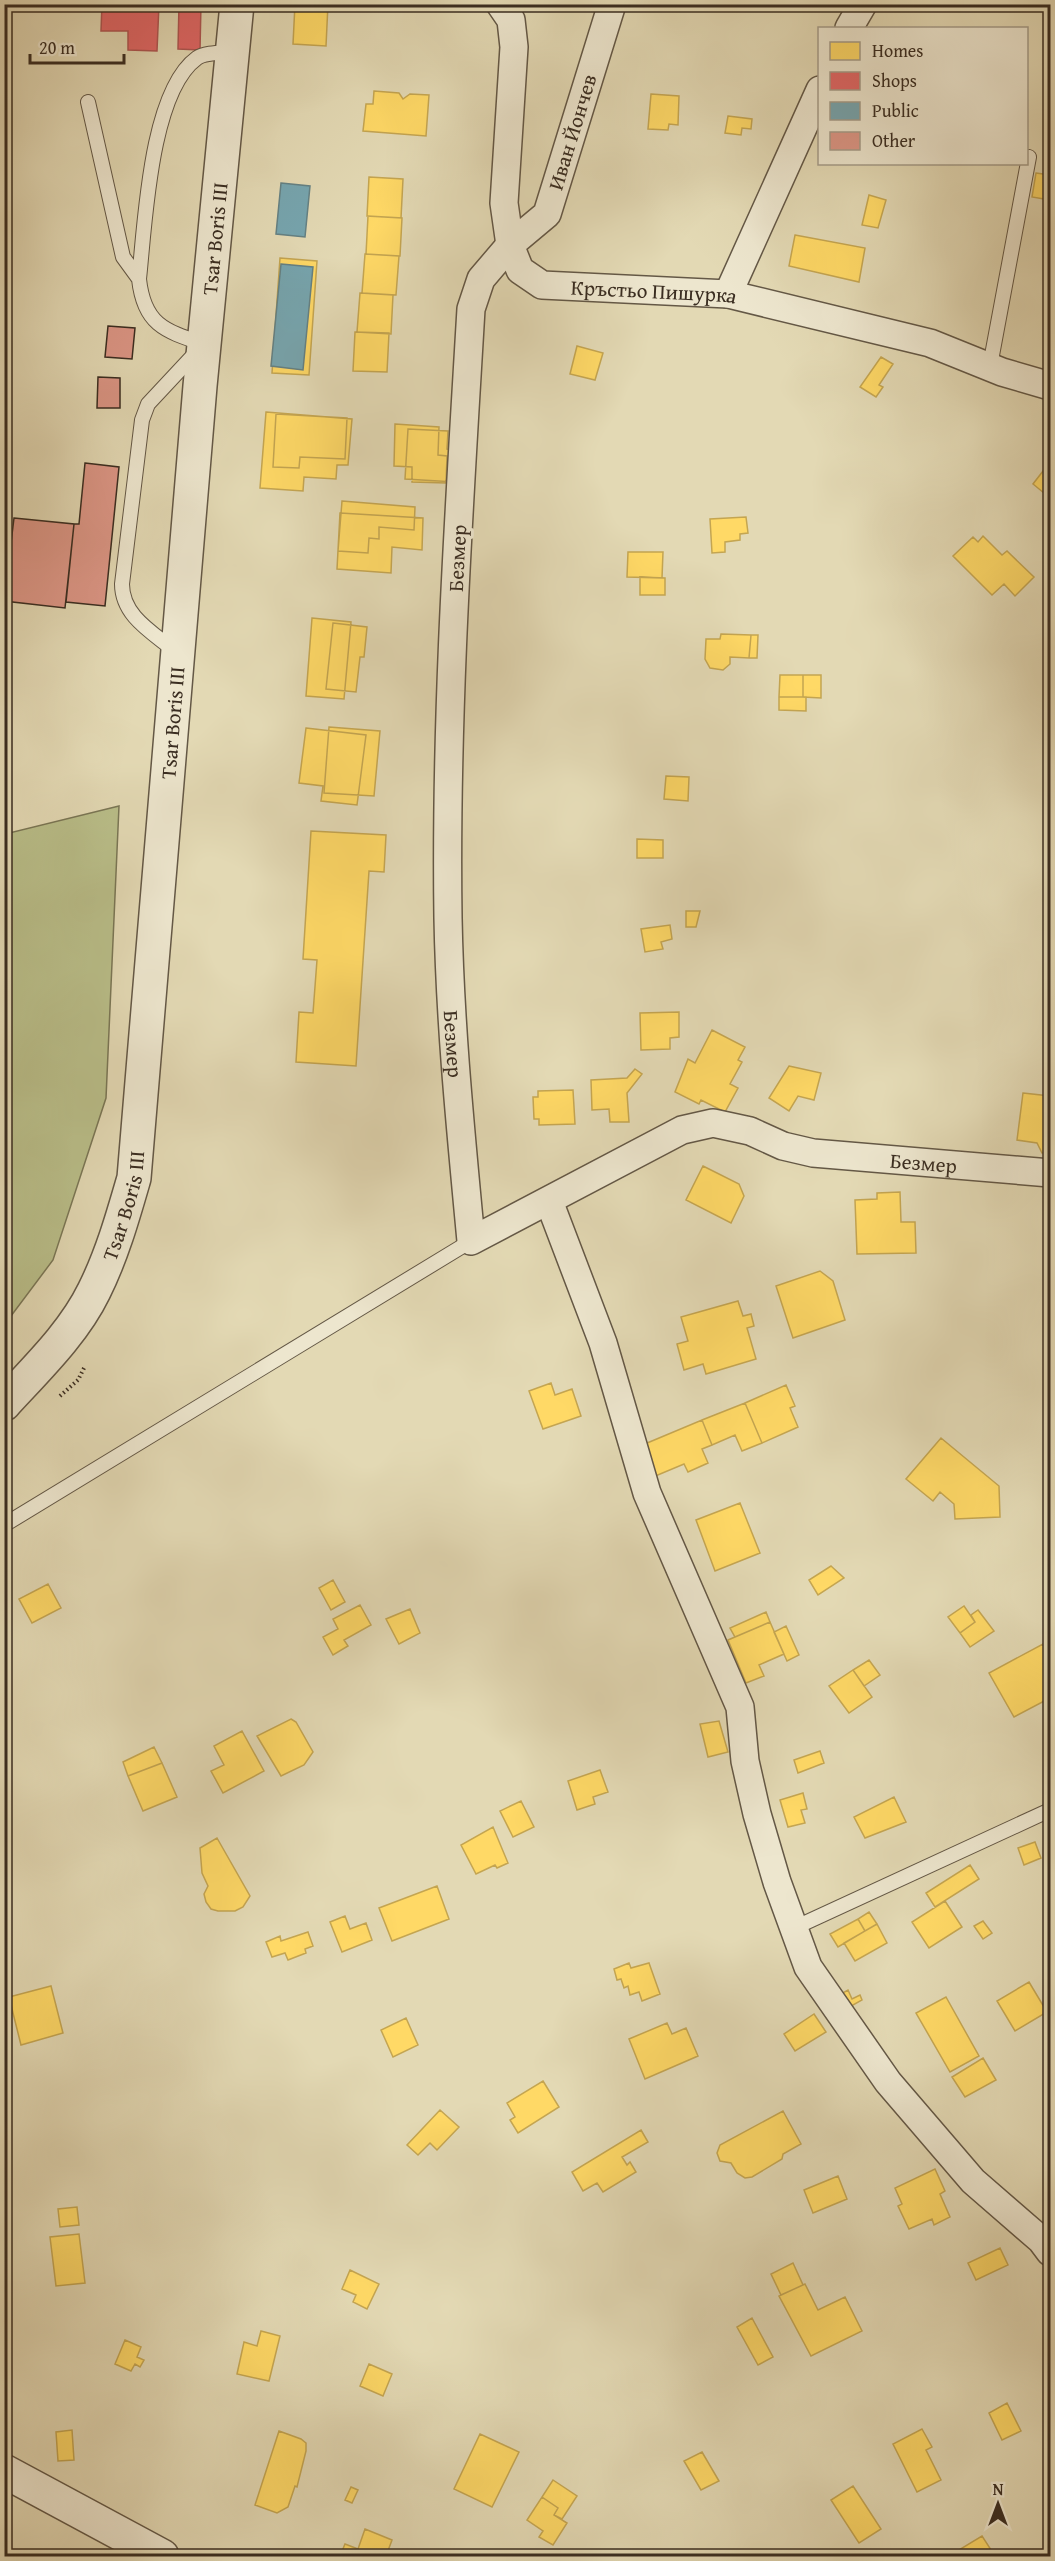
<svg xmlns="http://www.w3.org/2000/svg" width="1055" height="2561" viewBox="0 0 1055 2561" font-family="'Gentium Book Plus',serif">
<style>
.green{fill:#b9be89;stroke:#7a7655;stroke-width:1.5}
.homes{fill:#ffd966;stroke:#c4a551;stroke-width:1.5}
.shops{fill:#e06666;stroke:#ae5551;stroke-width:1.5}
.public{fill:#76a5af;stroke:#648184;stroke-width:1.5}
.building{fill:#dc9686;stroke:#3a2d21;stroke-width:1.5}
.lines{fill:none;stroke-linecap:round;stroke-linejoin:round}
.service-casing{stroke:#645846;stroke-width:16}
.minor-casing{stroke:#645846;stroke-width:30}
.tertiary-casing{stroke:#645846;stroke-width:36}
.path{stroke:#3a2d21;stroke-width:4;stroke-dasharray:1.5 3;stroke-linecap:butt}
.service{stroke:#ede6ce;stroke-width:14}
.minor{stroke:#ede6ce;stroke-width:27}
.tertiary{stroke:#ede6ce;stroke-width:33}
.labels{text-anchor:middle;dominant-baseline:central;stroke-width:6;stroke-linejoin:round;paint-order:stroke}
.street-label{font-size:21px;fill:#3a2d21;stroke:#ede6ce}
</style>
<rect width="100%" height="100%" fill="#e3d9b4"/>
<filter id="stains"><feTurbulence type="fractalNoise" baseFrequency=".00333" numOctaves="4"/><feColorMatrix values="0 0 0 0 .2 0 0 0 0 .09 0 0 0 0 .02 0 0 0 .5 -.17"/></filter>
<radialGradient id="worn" r=".72"><stop offset=".6" stop-color="#630" stop-opacity="0"/><stop offset="1" stop-color="#630" stop-opacity=".3"/></radialGradient>
<!-- green -->
<path class="green" d="M119,806L106,1098L53,1260L5,1324V834Z"/>
<!-- homes -->
<path class="homes" d="M295,4H328L326,46L293,44Z
M374,91L399,93L403,99L410,94L429,95L426,136L363,131L366,104H373Z
M651,94L679,96L678,125L669,124L668,130L648,129Z
M728,116L752,119L751,129L742,128L741,135L725,133Z
M1036,173L1050,175V200L1032,197Z
M369,177L403,179L401,218L367,216Z
M869,195L886,200L878,228L862,225Z
M368,216L402,218L400,256L366,254Z
M795,235L865,248L859,282L789,266Z
M365,254L399,256L396,295L362,293Z
M280,258L317,261L309,375L272,373Z
M360,293L393,295L391,334L357,332Z
M355,332L389,333L387,372L353,371Z
M577,346L603,353L595,380L570,374Z
M881,357L893,364L879,385L883,387L876,397L860,387Z
M266,412L352,419L348,465H337L336,479L304,477L303,491L260,488Z
M276,414L347,418L345,459L300,457L299,468L273,467Z
M395,424L439,427L438,455L447,456L446,483L412,482V467L394,466Z
M408,429L448,431L447,449L456,450L455,482L405,479Z
M1050,462V498L1033,484Z
M342,501L415,507L414,530L379,527V539L369,538L368,553L338,551Z
M340,513L423,518L422,550L392,547L391,573L337,569Z
M746,517L748,533L740,534V540L725,542V552L712,553L710,519Z
M983,536L1002,555L1007,551L1034,577L1015,596L1004,584L992,595L953,556L973,537L978,542Z
M628,552H663L662,578L627,577Z
M640,577L665,578V595H640Z
M312,618L351,622L344,699L306,696Z
M333,623L367,627L364,657H360L356,692L326,689Z
M721,634L751,635L749,658L730,657V664L723,670L710,668L705,659L706,639H720Z
M751,635H758L757,658H749Z
M780,675H803V697H779Z
M803,675H821V698L803,697Z
M779,697H806V711L779,710Z
M329,727L380,731L374,796L324,793Z
M306,728L366,735L357,805L321,801L323,786L299,783Z
M666,776L689,777L688,801L664,799Z
M311,831L386,835L384,872L369,871L356,1066L296,1062L299,1012L313,1013L317,960L303,959Z
M637,839L663,840V858H637Z
M686,911H700L696,927H686Z
M670,925L672,939L661,942L663,949L645,952L641,929Z
M679,1012V1037L670,1038V1049L641,1050L640,1013Z
M712,1030L745,1047L738,1060L742,1062L730,1084L738,1088L725,1112L701,1100L699,1104L675,1092L688,1059L695,1063Z
M789,1066L821,1073L814,1100L798,1096L789,1111L769,1098Z
M635,1069L642,1074L627,1093L629,1122H610L609,1109L592,1110L591,1080L627,1078Z
M573,1090L575,1124L539,1125V1119H534L533,1097H538V1091Z
M1023,1093L1050,1096V1153H1042L1037,1143L1017,1140Z
M703,1166L739,1184L744,1196L731,1223L686,1200Z
M900,1192L901,1222H915L916,1253L857,1254L855,1200L877,1199V1193Z
M820,1271L833,1281L845,1320L793,1338L776,1286Z
M738,1301L743,1316L751,1314L754,1326L747,1328L756,1359L706,1374L703,1364L684,1370L677,1344L688,1341L681,1317Z
M551,1383L555,1395L572,1389L581,1416L543,1429L529,1391Z
M786,1385L795,1406L790,1408L798,1427L762,1443L745,1403Z
M745,1403L762,1443L742,1451L735,1435L712,1445L702,1420Z
M702,1420L712,1445L702,1449L708,1463L688,1472L684,1464L653,1477L640,1446Z
M941,1438L999,1486L1000,1517L955,1519L954,1504L940,1492L933,1501L906,1479Z
M740,1503L760,1553L715,1571L696,1520Z
M831,1566L844,1578L818,1595L809,1580Z
M333,1580L345,1602L331,1610L319,1588Z
M48,1584L61,1608L32,1623L19,1599Z
M360,1605L371,1625L344,1640L348,1646L333,1655L323,1637L338,1629L333,1619Z
M964,1606L975,1622L960,1633L948,1617Z
M410,1609L420,1633L399,1644L386,1619Z
M978,1610L994,1631L970,1647L960,1633L975,1622L971,1615Z
M766,1612L770,1622L735,1637L730,1628Z
M770,1622L784,1654L759,1665L764,1676L746,1683L728,1640Z
M786,1626L799,1655L787,1661L774,1632Z
M1043,1644L1050,1657V1698L1014,1717L989,1673Z
M869,1660L880,1675L864,1686L853,1670Z
M853,1670L872,1697L849,1713L829,1686Z
M291,1719L296,1722L313,1752L304,1765L281,1776L257,1736Z
M719,1721L728,1752L708,1757L700,1724Z
M242,1731L264,1771L223,1793L211,1771L224,1765L214,1746Z
M154,1747L162,1763L128,1776L123,1762Z
M820,1751L824,1763L798,1773L794,1760Z
M162,1763L177,1797L143,1811L128,1776Z
M600,1770L608,1792L593,1797L595,1804L577,1810L568,1781Z
M803,1793L807,1809L801,1810L805,1823L788,1827L780,1800Z
M894,1797L906,1822L865,1838L854,1817Z
M521,1801L534,1827L513,1837L500,1811Z
M493,1827L508,1863L497,1868L495,1865L476,1874L461,1845Z
M217,1838L250,1896L243,1907L235,1911H218L211,1909L206,1902L204,1894L208,1886L202,1873L200,1848Z
M1035,1842L1041,1858L1024,1865L1018,1848Z
M970,1865L979,1879L935,1907L926,1893Z
M437,1886L449,1919L392,1941L379,1908Z
M945,1901L962,1927L929,1948L912,1922Z
M869,1912L877,1924L865,1931L858,1919Z
M345,1916L350,1929L366,1923L372,1940L342,1952L330,1922Z
M858,1919L865,1931L838,1947L830,1934Z
M983,1921L992,1933L983,1939L974,1926Z
M877,1924L887,1943L855,1961L844,1943Z
M308,1932L313,1946L305,1949L306,1953L288,1960L285,1953L272,1957L266,1942L280,1936L281,1941Z
M629,1963L631,1968L649,1963L660,1994L642,2001L639,1992L630,1995L628,1986L624,1988L621,1979L617,1980L614,1969Z
M1029,1982L1047,2012L1015,2031L997,2001Z
M51,1986L63,2033L21,2045L9,1997Z
M848,1990L852,1999L860,1995L862,2000L846,2009L839,1995Z
M946,1997L979,2056L950,2072L916,2013Z
M10,2000L13,2013L4,2016V2002Z
M814,2014L826,2032L795,2051L784,2034Z
M406,2018L418,2045L393,2057L381,2030Z
M667,2023L672,2034L686,2028L698,2056L645,2079L629,2039Z
M983,2058L996,2080L965,2097L952,2077Z
M543,2081L559,2107L518,2133L510,2120L515,2117L507,2103Z
M440,2110L459,2127L437,2150L430,2143L418,2155L407,2145Z
M783,2111L801,2144L783,2154L782,2159L752,2177L745,2178L737,2173L731,2163L720,2161L717,2153L720,2145Z
M641,2130L648,2142L622,2157L627,2165L630,2162L636,2172L603,2192L597,2183L583,2191L572,2172Z
M935,2169L945,2191L940,2194L950,2217L934,2225L932,2219L909,2229L898,2206L902,2204L895,2188Z
M838,2176L847,2199L813,2213L804,2190Z
M77,2207L79,2225L60,2227L58,2209Z
M79,2234L85,2283L56,2286L50,2237Z
M1000,2248L1008,2265L976,2280L968,2263Z
M793,2263L803,2285L781,2295L771,2274Z
M350,2270L379,2284L367,2309L353,2302L356,2295L342,2289Z
M805,2284L818,2310L845,2297L862,2331L811,2356L779,2296Z
M752,2318L773,2357L758,2365L737,2327Z
M261,2331L280,2336L269,2381L237,2374L244,2342L257,2346Z
M125,2340L141,2347L137,2357L144,2360L140,2367L135,2364L131,2371L115,2364Z
M369,2364L392,2374L383,2396L360,2386Z
M1007,2403L1021,2431L1002,2440L989,2413Z
M922,2429L932,2447L926,2450L941,2480L917,2492L893,2444Z
M72,2430L74,2460L58,2461L56,2432Z
M279,2431L301,2439L306,2443V2451L297,2487L295,2486L288,2507L277,2513L255,2505Z
M480,2434L519,2452L492,2507L454,2489Z
M702,2452L719,2481L701,2490L684,2461Z
M553,2480L577,2496L562,2519L554,2515L558,2508L542,2497Z
M853,2486L881,2529L859,2543L831,2500Z
M351,2487L358,2490L352,2503L345,2500Z
M542,2497L558,2508L554,2515L567,2523L553,2545L539,2537L543,2531L527,2520Z
M365,2529L392,2540L386,2556H340L345,2544L358,2549Z
M982,2536L995,2556H949Z"/>
<!-- shops -->
<path class="shops" d="M102,4H159L157,51L128,50V31H101Z
M179,4H201L200,50L178,49Z"/>
<!-- public -->
<path class="public" d="M281,183L310,186L305,237L276,234Z
M281,264L313,267L303,370L271,366Z"/>
<!-- building -->
<path class="building" d="M108,326L135,328L132,359L105,357Z
M98,377L120,378V408H97Z
M85,463L119,467L105,606L66,602L74,524H79Z
M14,518L74,524L65,608L4,601Z"/>
<g class="lines">
<!-- service casing -->
<g class="service-casing">
<path id="service" d="M88,102L123,257L139,279
M990,366L1029,157
M175,651C152,632 122,616 122,584L142,420L148,404L204,344C165,331 144,325 139,279C145,224 150,92 197,58C205,52 223,53 233,52
M4,1525L471,1241
M794,1928L1050,1810"/>
</g>
<!-- minor casing -->
<g class="minor-casing">
<g id="minor">
<path id="s1" d="M500,4L511,20L514,47L504,203L510,245L520,270L542,285L728,294L930,343L1002,372L1050,386"/>
<path id="s2" d="M612,4L547,214L510,245L481,279L471,309C459,512 445,715 448,918C450,1026 461,1134 471,1241L682,1130L713,1123L750,1131L783,1146L813,1153L1050,1173"/>
<path d="M849,28L863,4"/>
<path d="M728,294L820,90"/>
<path d="M549,1201L603,1343L647,1493L740,1707L745,1761L757,1814L777,1882L808,1967L888,2082L973,2181L1041,2240L1050,2252"/>
</g>
</g>
<!-- tertiary casing -->
<g class="tertiary-casing">
<g id="tertiary">
<path id="s3" d="M4,1404C36,1369 73,1334 94,1291C112,1255 123,1216 134,1178L200,386L237,4"/>
<path d="M4,2471L162,2556"/>
</g>
</g>
<!-- path -->
<path class="path" d="M60,1396L78,1380L84,1368"/>
<!-- service -->
<use href="#service" class="service"/>
<!-- minor -->
<use href="#minor" class="minor"/>
<!-- tertiary -->
<use href="#tertiary" class="tertiary"/>
</g>
<g class="labels">
<!-- street labels -->
<g class="street-label">
<text transform="translate(572 132) rotate(-73)">Иван Йончев</text>
<text stroke="none"><textPath href="#s3" startOffset="1208">Tsar Boris III</textPath></text>
<text stroke="none"><textPath href="#s1" startOffset="411">Кръстьо Пишурка</textPath></text>
<text transform="translate(457 558) rotate(-87)">Безмер</text>
<text stroke="none"><textPath href="#s3" startOffset="722">Tsar Boris III</textPath></text>
<text stroke="none"><textPath href="#s2" startOffset="1080">Безмер</textPath></text>
<text stroke="none"><textPath href="#s2" startOffset="1764">Безмер</textPath></text>
<text stroke="none"><textPath href="#s3" startOffset="236">Tsar Boris III</textPath></text>
</g>
</g>
<!-- margin -->
<rect width="1055" height="2561" fill="none" stroke="#e3d9b4" stroke-width="24"/>
<rect x="6" y="6" width="1043" height="2549" fill="none" stroke="#3a2d21" stroke-width="3"/>
<rect x="12" y="12" width="1031" height="2537" fill="none" stroke="#3a2d21" stroke-width="1.5"/>
<!-- legend -->
<rect x="818" y="27" width="210" height="138" fill="#ede6ce" stroke="#a59c89" stroke-width="1.5"/>
<rect x="830" y="42" width="30" height="18" fill="#ffd966" stroke="#a59c89" stroke-width="1.5"/>
<text x="872" y="57" font-size="18" fill="#3a2d21">Homes</text>
<rect x="830" y="72" width="30" height="18" fill="#e06666" stroke="#a59c89" stroke-width="1.5"/>
<text x="872" y="87" font-size="18" fill="#3a2d21">Shops</text>
<rect x="830" y="102" width="30" height="18" fill="#76a5af" stroke="#a59c89" stroke-width="1.5"/>
<text x="872" y="117" font-size="18" fill="#3a2d21">Public</text>
<rect x="830" y="132" width="30" height="18" fill="#dc9686" stroke="#a59c89" stroke-width="1.5"/>
<text x="872" y="147" font-size="18" fill="#3a2d21">Other</text>
<!-- north arrow -->
<g transform="translate(998 2504)" stroke="#ede6ce" stroke-width="4.5" paint-order="stroke">
<path d="M0-4.5L10 22L0 15L-10 22Z" fill="#3a2d21"/>
<text y="-9" font-size="16" font-weight="bold" text-anchor="middle" fill="#3a2d21">N</text>
</g>
<!-- scale -->
<path d="M30 54v9h94v-9" fill="none" stroke="#3a2d21" stroke-width="3"/>
<text x="39" y="54" font-size="18" fill="#3a2d21" stroke="#ede6ce" stroke-width="4.5" paint-order="stroke">20 m</text>
<rect width="100%" height="100%" filter="url(#stains)"/>
<rect width="100%" height="100%" fill="url(#worn)"/>
</svg>
